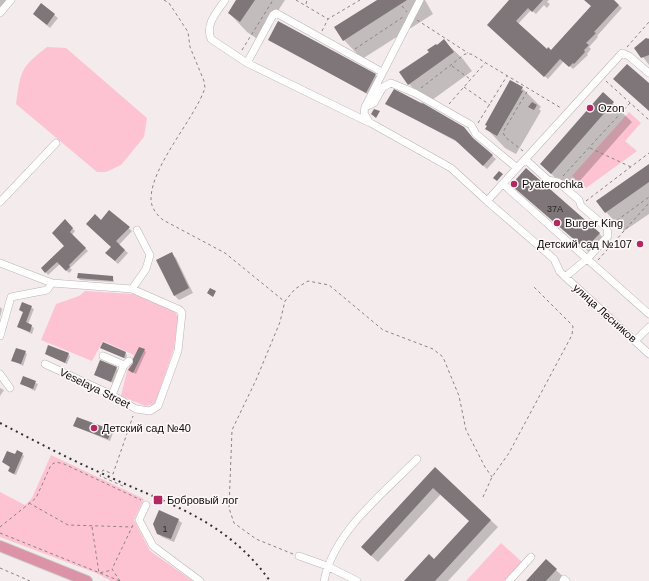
<svg xmlns="http://www.w3.org/2000/svg" width="649" height="581" viewBox="0 0 649 581" font-family="Arial,sans-serif">
<style>
.green{fill:#fec3d2}
.shadow{fill:#0003}
.building{fill:#7e7678}
.lines{fill:none;stroke-linecap:round;stroke-linejoin:round}
.minor-casing{stroke:#bcb3b5;stroke-width:8}
.highway-casing{stroke:#cac9ca;stroke-width:12}
.path{stroke:#8a8485;stroke-width:1;stroke-dasharray:3 3;stroke-linecap:butt}
.minor{stroke:#fff;stroke-width:7}
.highway{stroke:#dc93a7;stroke-width:10}
.rail{stroke:#343031;stroke-width:2;stroke-dasharray:2 4;stroke-linecap:butt}
.poi-dot{fill:#b42861;stroke:#fff9fa;stroke-width:1.5}
.labels{text-anchor:middle;dominant-baseline:central;stroke-width:3;stroke-linejoin:round;paint-order:stroke}
.number-label{font-size:9px;fill:#2a2627}
.poi-label{font-size:11px;fill:#0e0b0c;stroke:#fff9fa;text-anchor:start}
.street-label{font-size:11px;fill:#0e0b0c;stroke:#fff9fa}
</style>
<rect width="100%" height="100%" fill="#f4ebed"/>
<!-- green -->
<path class="green" d="M47,47L66,48L147,118L144,137L121,165L106,172H97L16,104C21,70 20,68 47,47Z
M629,112L641,123L625,141L637,151L586,188L572,176Z
M85,291L133,294L174,311L178,316L174,348L155,404L145,406L121,396L127,371L134,355L103,341L92,361L41,340L56,304L79,296Z
M51,455L144,499L134,520L150,551L193,581H111L96,573L0,537V492L25,505L32,498Z
M501,543L522,562L504,581H466Z"/>
<!-- shadow -->
<path class="shadow" d="M0,0H9L0,11Z
M238,0H285L259,40L247,32L229,13Z
M378,0H425L433,14L362,59L344,40Z
M510,0H549L547,2L550,4L547,8L544,5L536,14L531,10L518,24L547,50L551,51L592,6L585,0H613L622,8L597,36L598,37L589,47L591,49L587,54L588,55L573,69L564,61L548,79L488,25Z
M41,5L58,18L50,28L37,17Z
M649,38V65L636,48Z
M269,39L375,75L378,78L369,95Z
M444,41L463,59L472,71L428,103L409,84L430,52Z
M510,81L522,88L541,107L539,109L541,111L516,154L505,148L487,129Z
M603,94L632,122L570,192L541,164Z
M387,104L474,140L496,159L487,169L459,143Z
M649,165V214L624,231L606,212Z
M516,188L599,233L602,237L589,252Z
M109,212L132,231L119,245L128,253L118,264L107,253L112,247L101,221Z
M65,221L75,231L72,235L88,251L70,268L72,270L69,273L60,264L48,275L42,268L66,246Z
M171,253L176,258L193,293L179,300L174,295Z
M113,277L114,282L80,280L78,278Z
M23,304L34,309L28,324L34,328L32,334L18,327L24,313L20,310Z
M0,307L2,309L0,317Z
M101,348L125,353L127,355L126,359Z
M144,350L146,352L136,374L129,370Z
M25,352L27,354L23,366L12,360Z
M46,354H68L70,356L67,364Z
M116,368L118,370L113,383L95,374Z
M24,378L38,384L35,391L22,384Z
M0,388L4,390L0,396Z
M74,426L111,431L113,433L110,441Z
M22,454L24,456L16,475L11,473L9,471L15,455Z
M435,469L498,527L448,581H406L435,560L470,521L441,494L378,562L369,554Z
M178,520L182,523L174,542L162,537L158,533Z
M546,560L556,570L568,581H527Z"/>
<!-- building -->
<path class="building" d="M236,0H255L240,22L228,13Z
M377,0H407L343,41L334,27Z
M509,0H543L532,12L528,8L516,21L547,49L548,47L551,50L591,6L584,0H614L619,5L594,32L596,33L586,43L589,45L584,50L585,52L574,64L573,63L569,67L560,59L544,77L487,25Z
M41,3L55,14L47,25L33,14Z
M278,21L376,74L366,93L268,40Z
M646,38L649,39V55L641,58L634,48Z
M444,39L454,52L408,85L399,72L429,52L427,50L436,44L437,45Z
M627,64L649,83V111L613,79Z
M510,80L523,87L521,90L523,91L497,136L485,129L487,126L485,125Z
M394,89L423,104L421,102L464,127L473,138L493,155L483,166L455,140L385,104Z
M603,92L614,102L551,174L540,164Z
M532,102L537,105L534,110L528,107Z
M374,109L380,111L376,118L371,114Z
M649,164V182L605,213L596,201Z
M526,168L600,233L585,249L511,185Z
M499,171L503,174L497,181L493,178Z
M109,210L130,227L116,241L125,250L115,261L105,253L111,247L86,224L95,214L101,220Z
M65,219L73,228L70,232L86,248L69,265L70,267L66,271L57,262L45,273L41,268L64,246L52,233Z
M172,252L189,288L174,296L156,260Z
M78,273L113,276V281L77,278Z
M210,288L216,291L213,297L207,293Z
M22,302L32,306L26,322L32,325L30,332L17,327L23,312L19,310Z
M103,342L126,352L124,358L100,348Z
M48,345L69,353L65,363L45,354Z
M139,347L145,349L133,373L128,370L133,363V359Z
M16,348L26,351L21,364L11,361Z
M100,360L117,367L111,382L94,375Z
M23,376L36,381L33,389L20,384Z
M77,417L112,430L108,439L73,426Z
M17,450L23,453L14,474L8,471L10,467L2,462L7,451L15,454Z
M435,467L491,520L435,581H404L429,554L434,559L469,521L433,488L371,556L361,547Z
M159,510L179,519L171,539L157,534L153,524Z
M546,559L557,569L546,581H526Z"/>
<g class="lines">
<!-- minor casing -->
<g class="minor-casing">
<path id="minor" d="M225,0C217,12 205,24 211,39L247,63L368,122
M420,0L365,107L364,113L369,122L451,168L487,201L622,53L629,56L649,73
M0,13L11,0
M247,63L273,15L276,13L382,72
M365,107L374,103L383,87L391,83L415,93L471,125L476,134L517,168
M525,159L548,180L558,182L579,200L581,206L607,228L608,236L588,258L565,277
M503,184L649,314
M487,201L554,259L560,272L649,354
M0,202L56,143
M0,263L52,283L132,289L180,310L182,313L178,351L158,406L150,411L136,409L112,395L45,364
M132,289L146,269L150,255L137,230
M0,336L11,297L47,290L52,283
M635,341L649,327
M103,356L124,365
M0,374L10,388
M112,395L124,365L129,361
M146,505L139,520L153,546L200,581
M299,556L327,566L357,581
M324,581C334,531 383,494 417,459
M509,581L531,557
M563,581L564,579L566,581"/>
</g>
<!-- highway casing -->
<g class="highway-casing">
<path id="highway" d="M0,546L87,581"/>
</g>
<!-- path -->
<path class="path" d="M164,0L169,3L188,32L190,47L204,81L205,88C194,120 151,166 151,199C151,208 157,215 163,220L225,253L284,301
M296,0L328,19
M306,4L307,0
M402,6L407,12
M417,20L468,53
M322,31L328,19L360,0
M627,47L649,22
M355,49L403,17
M242,50L273,0
M452,66L470,79
M606,81L649,120
M464,87L490,105
M421,88L465,54H471L561,108
M449,104L485,63
M478,123L507,76
M590,148L631,167
M523,151L505,137L503,132L528,90
M563,176L630,103
M586,201L649,153
M612,224L649,197
M598,260L649,203
M123,486L100,476L103,470L113,474L133,416
M483,497L492,477L509,453L572,335L573,326L533,286
M29,503L68,525L132,527
M0,527L36,498L51,465L56,462L64,464L141,500
M92,527L99,573L112,570
M0,533L120,581
M293,554L256,539L234,523L229,508L232,430L256,380L280,322L285,301L295,289L308,281L329,285L383,330L433,349L443,357L459,396L466,430L485,467L492,477
M0,568L30,581
M120,581L112,569L133,525"/>
<!-- minor -->
<use href="#minor" class="minor"/>
<!-- highway -->
<use href="#highway" class="highway"/>
<!-- rail -->
<path class="rail" d="M0,423C33,440 67,458 101,473C166,504 225,518 270,581"/>
</g>
<!-- markers -->
<g class="poi-dot">
<circle cx="590" cy="108" r="4"/>
<circle cx="514" cy="184" r="4"/>
<circle cx="557" cy="223" r="4"/>
<circle cx="640" cy="244" r="4"/>
<circle cx="94" cy="428" r="4"/>
<rect x="153" y="495" width="10" height="10" rx="2"/>
</g>
<g class="labels">
<!-- number labels -->
<g class="number-label">
<text x="555" y="209">37А</text>
<text x="165" y="529">1</text>
</g>
<!-- poi labels -->
<g class="poi-label">
<text x="598" y="108">Ozon</text>
<text x="522" y="184">Pyaterochka</text>
<text x="565" y="223">Burger King</text>
<text x="632" y="244" text-anchor="end">Детский сад №107</text>
<text x="102" y="428">Детский сад №40</text>
<text x="167" y="500">Бобровый лог</text>
</g>
<!-- street labels -->
<g class="street-label">
<text transform="translate(605 313) rotate(42)">улица Лесников</text>
<text transform="translate(95 388) rotate(26)">Veselaya Street</text>
</g>
</g>
</svg>
